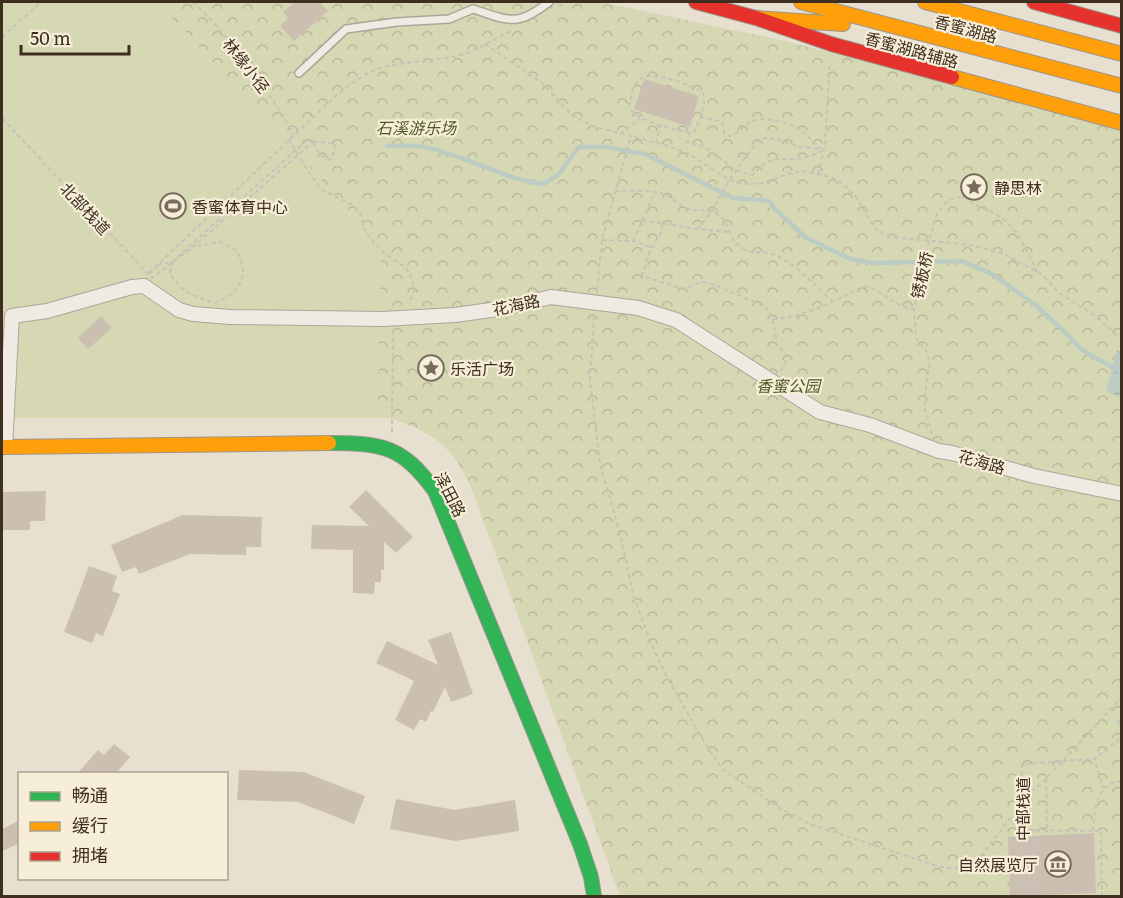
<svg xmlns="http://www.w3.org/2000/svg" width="1123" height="898" viewBox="0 0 1123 898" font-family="Literata,'Noto Sans SC',serif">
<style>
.park{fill:url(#park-crowns)}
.pitch{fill:#d6d7b3}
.water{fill:url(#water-ripples)}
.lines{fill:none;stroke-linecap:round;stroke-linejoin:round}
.stream{stroke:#bcccc2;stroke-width:4.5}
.building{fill:#cbbfb2}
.lane-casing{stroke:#ada599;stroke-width:10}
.street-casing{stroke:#ada599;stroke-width:16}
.fast-casing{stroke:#9c958a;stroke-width:16}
.slow-casing{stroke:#9c958a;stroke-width:16}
.jam-casing{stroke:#9c958a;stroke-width:16}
.path{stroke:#c8c2b9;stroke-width:2;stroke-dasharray:4.5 3;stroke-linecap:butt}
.lane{stroke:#efebe3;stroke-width:7}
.street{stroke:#efebe3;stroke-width:14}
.fast{stroke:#30b455;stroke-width:14}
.slow{stroke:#ff9f0a;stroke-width:14}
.jam{stroke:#e5322d;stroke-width:14}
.path-bridge{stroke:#c8c2b9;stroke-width:2;stroke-dasharray:4.5 3;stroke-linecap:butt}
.labels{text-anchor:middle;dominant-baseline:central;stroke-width:4.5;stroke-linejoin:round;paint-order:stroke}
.street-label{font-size:16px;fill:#3d2e20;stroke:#f7eed8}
.park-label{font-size:16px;font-style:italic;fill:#4d5a26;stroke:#f7eed8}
.poi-label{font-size:16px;fill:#3d2e20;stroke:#f7eed8;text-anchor:start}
</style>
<defs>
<pattern id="park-crowns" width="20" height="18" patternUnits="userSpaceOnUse" patternTransform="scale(1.5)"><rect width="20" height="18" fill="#d6d7b3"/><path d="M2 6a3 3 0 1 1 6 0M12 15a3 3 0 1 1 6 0" fill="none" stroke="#b9b99a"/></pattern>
<pattern id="water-ripples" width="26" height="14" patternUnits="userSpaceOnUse" patternTransform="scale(1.5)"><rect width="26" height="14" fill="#bcccc2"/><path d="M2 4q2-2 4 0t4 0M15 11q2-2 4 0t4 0" fill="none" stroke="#a2b0a6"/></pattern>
</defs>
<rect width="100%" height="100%" fill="#e7e0d1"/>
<!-- park -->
<path class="park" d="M2,2H601L781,40L942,81L1121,131V896H620L470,484C465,476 461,467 456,460C441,438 414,425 389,418H2Z"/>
<!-- pitch -->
<path class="pitch" d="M2,2H158L382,246L377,418H2Z"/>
<!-- water -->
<path class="water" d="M1117,350L1121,353V398L1106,391Z"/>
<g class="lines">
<!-- stream -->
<path class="stream" d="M387,146C399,146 413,145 425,147C466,156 501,178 543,184L558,175L579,147H606L645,154L733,198L769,201L774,208L806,238L851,259L874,263L962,261L992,274L1033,303L1065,332L1081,349L1122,373
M1119,722L1122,720"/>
</g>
<!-- building -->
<path class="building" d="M295,2H320L328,11L294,41L280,26L288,18L283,12Z
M644,79L699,96L690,127L634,109Z
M101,316L112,328L88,349L78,338Z
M366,490L413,537L396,553L384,542V570H381V582H375L374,594L353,593V550L311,549L312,525L369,526L349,507Z
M46,491L45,521H30V530H2V492Z
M183,515L262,517L261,547H246V555L190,554L139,574L136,567L122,572L111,545Z
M89,566L117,576L112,591L120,594L103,636L96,633L92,643L64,632Z
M451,632L473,694L451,702L445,687L433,712L431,711L426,722L420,719L414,730L395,720L414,681L376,663L387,641L438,665L428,640Z
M114,744L130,757L115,774H77L98,750L104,755Z
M239,770L304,772L365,796L354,824L298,802L237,800Z
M396,799L455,810L515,800L519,831L455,841L390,829Z
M20,820V843L2,851V829Z
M1094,833L1096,893L1010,896L1008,837Z"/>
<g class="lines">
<!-- lane casing -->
<g class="lane-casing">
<path id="lane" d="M299,73L346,29L397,22L449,19L473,9C510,21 517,27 549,2"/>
</g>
<!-- street casing -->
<g class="street-casing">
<path id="street" d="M5,447L12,316L47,311L132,287L144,286L179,310L193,314L231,317L383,319L455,315L505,308L551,297L638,308L676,320L820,412L870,425L939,451L952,453L1034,476L1122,494"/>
</g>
<!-- fast casing -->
<g class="fast-casing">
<path id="fast" d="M329,443C383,443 402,446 435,491L580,844L591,877L594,896"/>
</g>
<!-- slow casing -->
<g class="slow-casing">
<path id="slow" d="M801,2L1122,86
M925,2L1122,54
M756,18L843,24
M952,77L1122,123
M2,447L329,443"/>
</g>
<!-- jam casing -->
<g class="jam-casing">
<path id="jam" d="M696,2L756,18L831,44L952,77
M1034,2L1122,26"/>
</g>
<!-- path -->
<path class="path" d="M193,2C234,41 265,86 294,134
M559,6L567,2
M2,37L41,2
M485,44L541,82L572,115L592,126L668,146L689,154L729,180L747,184L762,183L788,174L803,171L834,178L845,186L856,197L874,227L884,235L900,238L971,245L1004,254L1043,275L1059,293L1096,316L1122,340
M700,117L719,121L723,124L724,133L729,136C740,134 743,125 752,121C765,116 789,123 800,129C808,134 811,143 821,148
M690,133C671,127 640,124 629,107C631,97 632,87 639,80C649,68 690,86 702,91C708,103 699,120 695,131L690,133L687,142L703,146L737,171L753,175C768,156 774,160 796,159C806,158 815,154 824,150
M620,134L640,118
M289,139L306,168L321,189L352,205L360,213L366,233L384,253L406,268L412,279L414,291L409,304
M313,142L334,143L335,150L330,160C321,157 316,151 313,142Z
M656,143L660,125
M818,174L825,145L830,61
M615,191C631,191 651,189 666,195C675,199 679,207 689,209C700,212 712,208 720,216C731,225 726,238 744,249C753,255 764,250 775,255C798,266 814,284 832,301
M642,220L697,229L728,232
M662,224L660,235L651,248L642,276L684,289L702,282L712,284L760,304L766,308L773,319L777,345L785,353L787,359L781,371
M697,229L712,211L729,180L756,143L765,138L776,139L800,147L821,149
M602,240L633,241L650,247
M633,241L655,192
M157,265L172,262L276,168
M149,273L330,101C346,88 363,72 384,67C412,60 443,62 470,52C484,46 497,37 511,31
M597,290L602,240L631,136
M594,316L590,380L600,464L621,537L633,594L650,641L669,681L705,743L722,769L783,810L810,824L934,865C954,870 960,871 978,860L1028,795L1046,779L1122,697
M773,319C795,319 822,307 842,297C851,293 859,288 869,286L901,306L914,309
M392,432L393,332
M932,434L925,409V393L930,362L927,352L916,338L914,309L929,240L937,214L947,201L958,197H965C974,208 985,207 997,215C1018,227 1027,251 1037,272
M1046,779L1047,829
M1104,789L1094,759L1122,737
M1033,829L1035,874
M1093,831C1094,814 1096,779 1122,782
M1030,896L1026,830L1101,831L1102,896"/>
<!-- lane -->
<use href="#lane" class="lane"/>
<!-- street -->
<use href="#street" class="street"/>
<!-- fast -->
<use href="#fast" class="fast"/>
<!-- slow -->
<use href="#slow" class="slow"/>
<!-- jam -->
<use href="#jam" class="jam"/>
<!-- path-bridge -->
<path class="path-bridge" d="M2,118L152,278L194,246L313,142
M276,168L305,142L309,139L313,142
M173,261L170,273C180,292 195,296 214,303C240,293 250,278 237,251L221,242L196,246
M1035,874L1036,889H1022V764L1094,759"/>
</g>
<!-- icons -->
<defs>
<g id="sight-ring" transform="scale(1.35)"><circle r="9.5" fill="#f7eed8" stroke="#786c5e" stroke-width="1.5"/><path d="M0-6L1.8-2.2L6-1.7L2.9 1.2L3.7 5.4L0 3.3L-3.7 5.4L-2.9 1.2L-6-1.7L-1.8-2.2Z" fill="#786c5e"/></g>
<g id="stadium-ring" transform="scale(1.35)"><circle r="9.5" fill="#f7eed8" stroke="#786c5e" stroke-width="1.5"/><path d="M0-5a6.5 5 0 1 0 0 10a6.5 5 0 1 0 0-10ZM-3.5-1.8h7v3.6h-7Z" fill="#786c5e"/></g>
<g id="museum-ring" transform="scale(1.35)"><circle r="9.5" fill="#f7eed8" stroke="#786c5e" stroke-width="1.5"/><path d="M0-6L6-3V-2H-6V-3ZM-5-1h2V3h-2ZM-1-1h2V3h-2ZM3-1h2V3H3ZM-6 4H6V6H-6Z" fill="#786c5e"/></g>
</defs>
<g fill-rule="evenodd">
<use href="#sight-ring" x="974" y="187"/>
<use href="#stadium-ring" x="173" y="206"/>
<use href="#sight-ring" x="431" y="368"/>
<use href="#museum-ring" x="1058" y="864"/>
</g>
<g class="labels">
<!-- street labels -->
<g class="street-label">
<text transform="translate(966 28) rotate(15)">香蜜湖路</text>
<text transform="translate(912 49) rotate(15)">香蜜湖路辅路</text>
<text transform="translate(247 65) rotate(52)">林缘小径</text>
<text transform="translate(86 208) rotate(47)">北部栈道</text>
<text transform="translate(921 275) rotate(-77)">锈板桥</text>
<text transform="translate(516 304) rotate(-12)">花海路</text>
<text transform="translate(982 461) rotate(16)">花海路</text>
<text transform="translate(451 494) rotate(63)">泽田路</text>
<text transform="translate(1022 809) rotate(-90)">中部栈道</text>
</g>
<!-- park labels -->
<g class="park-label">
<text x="416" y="127">石溪游乐场</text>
<text x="788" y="385">香蜜公园</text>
</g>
<!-- poi labels -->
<g class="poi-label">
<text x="994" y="187">静思林</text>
<text x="192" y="206">香蜜体育中心</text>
<text x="450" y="368">乐活广场</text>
<text x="1038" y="864" text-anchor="end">自然展览厅</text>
</g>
</g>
<!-- border -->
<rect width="1123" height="898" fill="none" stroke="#3d2e20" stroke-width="6"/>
<!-- legend -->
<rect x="18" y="772" width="210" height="108" fill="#f7eed8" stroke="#ada18e" stroke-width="1.5"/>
<rect x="30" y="792" width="30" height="9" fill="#30b455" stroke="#ada18e" stroke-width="1.5"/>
<text x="72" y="802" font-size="18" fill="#3d2e20">畅通</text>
<rect x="30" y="822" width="30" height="9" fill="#ff9f0a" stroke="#ada18e" stroke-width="1.5"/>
<text x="72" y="832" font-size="18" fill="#3d2e20">缓行</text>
<rect x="30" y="852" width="30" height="9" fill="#e5322d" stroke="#ada18e" stroke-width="1.5"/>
<text x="72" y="862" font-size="18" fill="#3d2e20">拥堵</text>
<!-- scale -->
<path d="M21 45v9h108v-9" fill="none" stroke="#3d2e20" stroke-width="3"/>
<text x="30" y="45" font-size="18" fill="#3d2e20" stroke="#f7eed8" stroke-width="4.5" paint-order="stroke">50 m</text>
</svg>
